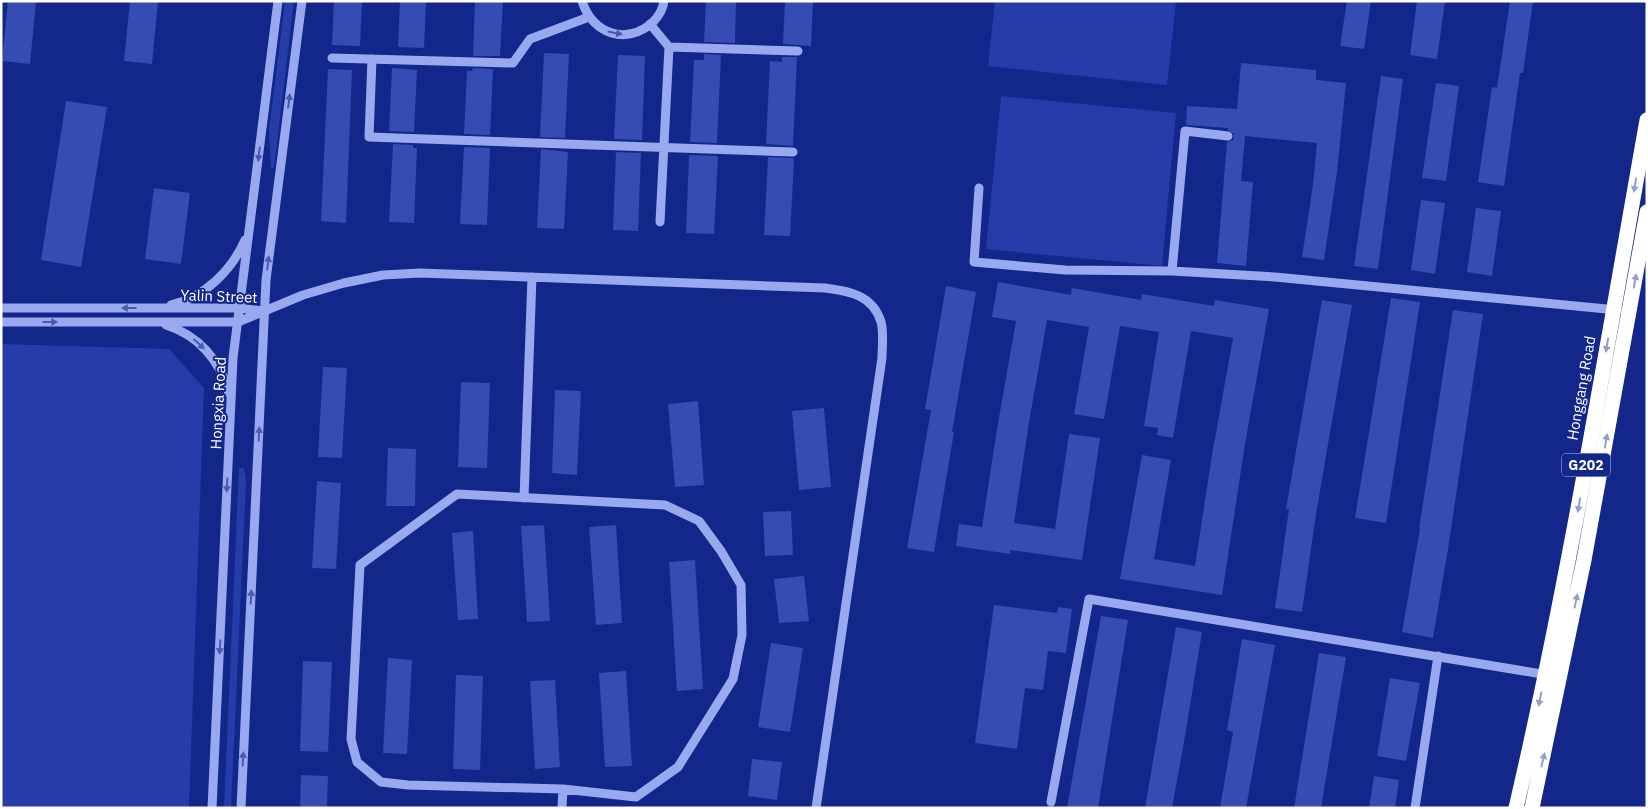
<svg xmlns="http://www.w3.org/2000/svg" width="1648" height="809" viewBox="0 0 1648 809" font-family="'IBM Plex Sans',sans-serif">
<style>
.green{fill:#253ca9}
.building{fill:#364cb2}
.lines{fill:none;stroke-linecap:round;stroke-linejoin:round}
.minor{stroke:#99a9f0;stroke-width:9}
.highway{stroke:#fff;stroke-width:15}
.oneway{fill:#495ab3}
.oneway2{fill:#959dca}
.labels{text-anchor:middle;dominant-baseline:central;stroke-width:4;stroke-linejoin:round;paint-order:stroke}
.shield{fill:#13268a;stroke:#b8bedc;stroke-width:1}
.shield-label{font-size:14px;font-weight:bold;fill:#fff}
.street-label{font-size:15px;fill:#fff;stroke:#13268a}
</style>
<rect width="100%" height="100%" fill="#13268a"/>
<!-- green -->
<path class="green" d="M285,1H294L274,168H271L269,130Z
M995,1H1176L1167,85L988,66Z
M1001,96L1176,113L1162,266L986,249Z
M1,344L169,349L204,388L189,808H1Z
M239,468H244L246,482L231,808H224Z"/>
<!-- building -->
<path class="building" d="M8,1H36L30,64L2,61Z
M130,1H158L152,64L124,61Z
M334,1H362L360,46L332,45Z
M400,1H426L424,48L398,47Z
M475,1H503L500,56H473Z
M706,1H736L735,43L704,42Z
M785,1H813L811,46L783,44Z
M1347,1H1371L1364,49L1340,46Z
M1417,1H1445L1437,59L1410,55Z
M1510,1H1533L1523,73H1520L1504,186L1478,182L1492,87L1497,88Z
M544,53L569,54L565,138L540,137Z
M704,54L721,55L717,143L690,142L694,60H704Z
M618,55L645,56L642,140L614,139Z
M782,57H797L793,146L766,144L770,61L782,62Z
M1241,63L1316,70V80L1346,83L1337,172L1324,260L1302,257L1313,185L1317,143L1245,136L1241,181L1253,182L1246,266L1217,263L1227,142L1233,140L1234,134L1228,130V128L1186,125L1187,106L1237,109Z
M392,68L417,70L414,132L389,131Z
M473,68L493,69L490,135L464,134L467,71H472Z
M328,69L352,70L346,223L321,221Z
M1381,76L1403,79L1378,269L1354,266Z
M1436,83L1459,86L1446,181L1422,178Z
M66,101L107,107L81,267L41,260Z
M393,144L413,145V148H417L414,223L389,222Z
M464,147L490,148L487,225L460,224Z
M541,149L568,152L564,229L537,228Z
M616,152L641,153L638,231L613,230Z
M689,155L716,156L718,157L714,234L686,233Z
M768,157L793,158L794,161L790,236L764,235Z
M154,188L190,193L181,264L145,259Z
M1421,200L1445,203L1435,274L1411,270Z
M1476,208L1501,211L1492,276L1467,272Z
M998,282L1071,295L1072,288L1141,300L1142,294L1214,306L1215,300L1269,309L1245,444L1222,595L1120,579L1142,455L1171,460L1154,559L1195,566L1212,455L1233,338L1191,331L1173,438L1157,435L1158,428L1144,426L1159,332L1120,326L1104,419L1074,414L1089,327L1047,320L1029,422L1014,523L1055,529L1069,434L1100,438L1082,560L1010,550V554L956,546L959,524L982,527L997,429L1016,321L992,317Z
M946,286L976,292L952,432H954L934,552L907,548L931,410L925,409Z
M1391,298L1420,302L1386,523L1355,518Z
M1322,300L1352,305L1316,514L1302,612L1275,608L1289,509H1286Z
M1453,310L1483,314L1448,549L1433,638L1402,632L1420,529H1419Z
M323,367L347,368L342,458L318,457Z
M461,382L490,383L487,468L458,467Z
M555,390L581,391L577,475L552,473Z
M698,401L704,485L675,487L668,404Z
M824,408L831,487L799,490L792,411Z
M388,448L416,449L415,506H386Z
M317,481L341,483L336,569L312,568Z
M791,511L793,555L765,556L763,512Z
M544,525L550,621L527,622L521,526Z
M616,525L622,623L596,625L589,527Z
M473,531L478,619L458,620L452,533Z
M695,560L703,689L677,691L669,562Z
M804,576L809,621L779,623L774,579Z
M994,605L1057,613L1058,607L1072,609L1066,653L1048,651L1043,690L1025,688L1017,749L975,743Z
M1101,616L1128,620L1098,808H1067Z
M1176,627L1202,632L1185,736L1172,808H1145Z
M1242,639L1275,645L1246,808H1220L1233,732L1227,730Z
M771,643L803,648L790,732L758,727Z
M1319,653L1346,657L1321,808H1294Z
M388,658L412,660L407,754L383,753Z
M303,661L332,662L328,752L300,751Z
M626,671L632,766L605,767L599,673Z
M456,675L483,676L480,770L453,769Z
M1390,678L1420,683L1406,761L1377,756Z
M555,680L560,767L535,769L530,681Z
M752,759L782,762L777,800L748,796Z
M301,775L328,776L327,808H300Z
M1374,776L1399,780L1395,808H1369Z"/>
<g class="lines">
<!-- minor -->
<path class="minor" d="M582,1C592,34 627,46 653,22C658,17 663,9 664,1
M650,24L669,47L660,222
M669,47L798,51
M332,58L513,63L530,39L589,17
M372,59L369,137L793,152
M979,188L974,262L1065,270L1172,271L1275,277L1617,310
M1172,271L1185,131L1228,136
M171,305C204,298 232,270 245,240
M1,308H240L262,311
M1,322H238L303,295L344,283L383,275L420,273L825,288C849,291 873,295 881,322C884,332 882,347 882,358L816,808
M166,325C198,335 220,360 229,393
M457,494L665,505L699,521L721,551L741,585L742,635L733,679L678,767L636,797L563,789L408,785L381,782L357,762L351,739L360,565Z
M524,498L532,277
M1051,802L1089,599L1548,675
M212,808L233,358L278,1
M241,808L266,280L302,1
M562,808L563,789
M1415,808L1438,656"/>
<!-- highway -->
<path class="highway" d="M1516,808C1569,580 1606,350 1647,120
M1532,808L1584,560L1647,212"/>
</g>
<!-- one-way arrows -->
<defs><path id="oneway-solid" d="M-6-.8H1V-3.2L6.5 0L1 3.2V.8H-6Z" transform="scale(1.25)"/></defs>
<g class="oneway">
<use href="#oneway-solid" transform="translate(615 33) rotate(11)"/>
<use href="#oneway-solid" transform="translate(289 101) rotate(-83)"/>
<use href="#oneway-solid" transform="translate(259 154) rotate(97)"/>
<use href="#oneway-solid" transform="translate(268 263) rotate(-83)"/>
<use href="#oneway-solid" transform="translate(129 308) rotate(180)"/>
<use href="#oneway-solid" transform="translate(50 322)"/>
<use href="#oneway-solid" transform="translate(199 344) rotate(43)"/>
<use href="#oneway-solid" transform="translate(259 434) rotate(-87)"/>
<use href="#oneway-solid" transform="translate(227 485) rotate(93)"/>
<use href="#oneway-solid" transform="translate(251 597) rotate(-87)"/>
<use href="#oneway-solid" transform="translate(220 647) rotate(93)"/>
<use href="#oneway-solid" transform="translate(243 759) rotate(-87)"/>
</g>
<g class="oneway2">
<use href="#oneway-solid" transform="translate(1635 185) rotate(100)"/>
<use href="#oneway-solid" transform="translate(1635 281) rotate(-80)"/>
<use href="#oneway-solid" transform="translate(1607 345) rotate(100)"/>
<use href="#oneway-solid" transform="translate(1606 441) rotate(-80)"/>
<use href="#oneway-solid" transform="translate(1579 505) rotate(100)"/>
<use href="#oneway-solid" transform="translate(1576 601) rotate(-78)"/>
<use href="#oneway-solid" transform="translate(1540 699) rotate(102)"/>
<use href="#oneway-solid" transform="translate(1543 760) rotate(-77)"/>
</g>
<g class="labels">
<!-- shield labels -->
<rect class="shield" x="1562" y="453.5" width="48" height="23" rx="4"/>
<g class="shield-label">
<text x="1586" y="465">G202</text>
</g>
<!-- street labels -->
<g class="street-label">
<text transform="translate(219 296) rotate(2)">Yalin Street</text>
<text transform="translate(1581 388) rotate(-80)">Honggang Road</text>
<text transform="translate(218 403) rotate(-87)">Hongxia Road</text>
</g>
</g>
<!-- border -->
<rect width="1648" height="809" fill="none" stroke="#ffffff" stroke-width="5"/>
</svg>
